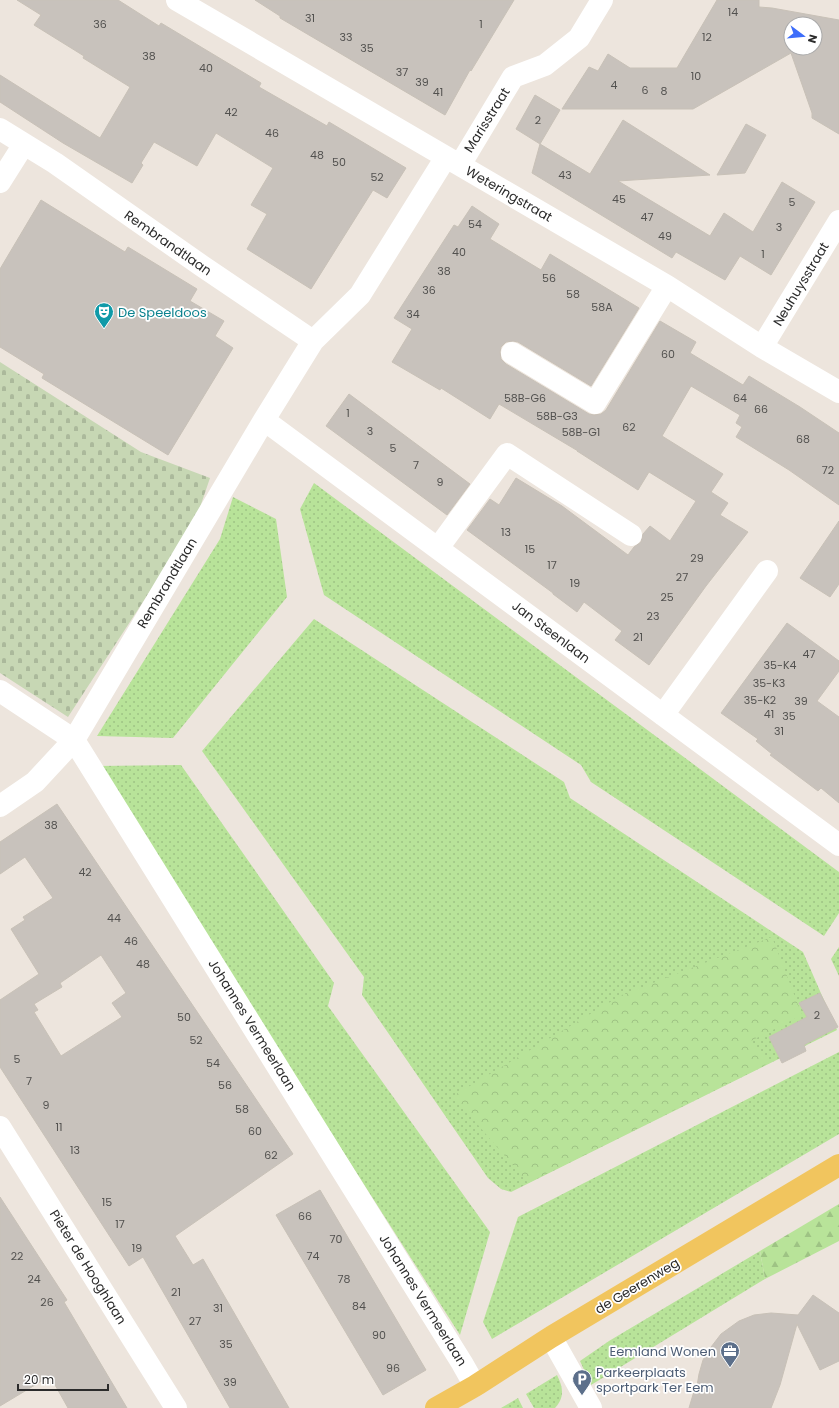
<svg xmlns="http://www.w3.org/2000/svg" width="839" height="1408" viewBox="0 0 839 1408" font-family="Poppins,sans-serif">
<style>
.grass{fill:url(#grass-dots)}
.forest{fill:url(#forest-firs)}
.cemetery{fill:url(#cemetery-stones)}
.park{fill:url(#park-crowns)}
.building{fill:#c8c2bc;stroke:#c8c1b7;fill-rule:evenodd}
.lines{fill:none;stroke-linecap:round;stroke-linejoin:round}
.minor{stroke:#fff;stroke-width:22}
.major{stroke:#f1c55e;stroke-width:22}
.labels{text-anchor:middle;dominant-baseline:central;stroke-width:3.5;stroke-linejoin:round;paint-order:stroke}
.number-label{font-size:11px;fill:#52514f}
.street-label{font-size:13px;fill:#2b2b2b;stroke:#fff}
.culture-label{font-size:13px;fill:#0d838f;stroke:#fff;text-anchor:start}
.service-label{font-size:13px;fill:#4e5e75;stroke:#fff;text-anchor:end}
</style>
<defs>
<pattern id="grass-dots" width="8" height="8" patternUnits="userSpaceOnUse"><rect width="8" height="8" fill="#b8e399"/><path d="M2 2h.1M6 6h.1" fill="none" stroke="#9ec384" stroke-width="1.8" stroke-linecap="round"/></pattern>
<pattern id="forest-firs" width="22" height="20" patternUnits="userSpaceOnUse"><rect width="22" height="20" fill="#b8e399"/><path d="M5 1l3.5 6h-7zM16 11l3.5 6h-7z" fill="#9ec384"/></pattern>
<pattern id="cemetery-stones" width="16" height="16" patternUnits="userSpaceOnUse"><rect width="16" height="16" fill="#c7d7b4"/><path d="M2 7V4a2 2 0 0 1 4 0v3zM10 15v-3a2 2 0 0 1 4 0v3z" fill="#abb99b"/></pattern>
<pattern id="park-crowns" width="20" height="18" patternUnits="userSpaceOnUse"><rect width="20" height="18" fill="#b8e399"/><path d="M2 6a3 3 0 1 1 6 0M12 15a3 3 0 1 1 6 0" fill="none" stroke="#9ec384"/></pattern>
</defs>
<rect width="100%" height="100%" fill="#ede5dd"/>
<!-- grass -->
<path class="grass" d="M314,483L839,872V913L824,936L591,782L581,765L324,595L300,509Z
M233,497L276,519L287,597L173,738L97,736L220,539Z
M314,619L564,782L570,798L803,952L837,1030L511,1192L501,1189L488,1178L362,995L364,977L202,751Z
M181,765L334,983L328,1006L490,1232L460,1335L97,766Z
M839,947V976L831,959Z
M839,1052V1134L492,1339L483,1322L518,1217Z
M760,1251L765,1279L591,1385L580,1361L609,1341Z
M557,1375C563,1387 565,1397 555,1408H534L526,1394Z
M518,1398L523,1408H501Z"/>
<!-- forest -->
<path class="forest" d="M839,1204V1241L765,1279L760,1251Z"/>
<!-- cemetery -->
<path class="cemetery" d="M0,362L141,452L210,478L195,522L68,717L0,673Z"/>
<!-- park -->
<path class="park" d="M772,937L802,1015L751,1041L769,1063L528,1183L453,1096L622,995Z"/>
<!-- building -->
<path class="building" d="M17,0H118L159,26L161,23L261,83L259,87L327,126L329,122L406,168L387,198L373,190L311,289L247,249L267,214L251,205L273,168L216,133L197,166L154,142L141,163L143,165L132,183L63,143L0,102V75L100,138L130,87L83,58L84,56L34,25L41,15Z
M255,0H514L471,71L470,70L445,115L280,18V16Z
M717,0H759V7L772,8L839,20V134L812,118V113L791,53L693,109H562L589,67L598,71L608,54L630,68H677ZM791,24H815V48H791Z
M535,95L560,110L540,144L516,129Z
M623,120L710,175L618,181L710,236L724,213L753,232L782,182L815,202L771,275L740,256L725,280L676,252L672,258L532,173L540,144L590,174Z
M746,124L766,135L745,173L717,175Z
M41,200L125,252L128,247L197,289L190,301L224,321L215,336L233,348L168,455L42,378L44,374L0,347V269Z
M472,206L499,224L490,239L531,264L541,270L550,254L639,308L591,386L518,342L513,341L506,342L501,347L500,352L501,359L506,364L589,414L594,415L601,414L606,410L660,321L696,342L690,353L743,385L749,376L800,407L839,433V505L789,470L736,437L742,427L736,423L740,415L691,386L662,436L723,474L711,492L728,503L720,515L748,532L706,586L649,665L615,640L622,631L584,602L577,612L553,594V593L467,530L490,499L499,505L516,478L562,506L628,555L634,547L641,542L643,534L650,526L670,541L696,501L649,472L638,490L577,451H578L499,404L490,419L441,388L440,390L392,362L412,329L394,318L454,225L458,227Z
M349,394L470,484L447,515L326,426Z
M839,521V584L830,597L800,578Z
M787,623L839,661V671L817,701L839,717V803L821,788L818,791L770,755L772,754L756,741L758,739L721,713Z
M57,804L293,1154L175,1236L193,1265L203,1259L289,1408H230L143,1257L129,1266L0,1067V1000L39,974L11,929L25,920L23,917L53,898L25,857L0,874V842ZM101,955L126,993L112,1003L122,1017L61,1056L34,1012L38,1010L34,1004L62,987L60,983Z
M820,993L838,1027L804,1045L806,1051L782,1063L769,1037L807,1017L799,1003Z
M320,1190L426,1370L383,1395L276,1215Z
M0,1197L67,1300L64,1302L127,1408H68L50,1376L0,1406Z
M813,1295L839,1313V1361L820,1370L797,1324L780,1385L771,1408H689L695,1388L697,1386L699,1374L703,1360L708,1351L721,1334L739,1321L754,1315L771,1313L798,1315Z"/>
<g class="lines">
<!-- minor -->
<path class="minor" d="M177,0L667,286L762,347L839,392
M0,129L55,163L202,266L313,341
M460,165L513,77L545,65L579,38L602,0
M0,182L24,144
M762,347L839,221
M512,353L595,403L667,286
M264,420L839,845
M438,548L507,454L631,535
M0,691L74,740L462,1363L475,1386
M663,715L767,571
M0,806L35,782L74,740L264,420L313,341L360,295L446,157
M0,1127L176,1408
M551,1337L591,1408"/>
<!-- major -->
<path class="major" d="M436,1408L475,1386L551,1337L839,1165"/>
</g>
<!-- icons -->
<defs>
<g id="theatre-pin" transform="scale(1)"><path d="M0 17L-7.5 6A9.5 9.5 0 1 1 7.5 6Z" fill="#0f9aa8" stroke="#fff"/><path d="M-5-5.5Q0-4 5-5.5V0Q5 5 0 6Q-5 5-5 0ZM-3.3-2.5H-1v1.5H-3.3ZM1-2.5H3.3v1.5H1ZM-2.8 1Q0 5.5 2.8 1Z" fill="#fff"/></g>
<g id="office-pin" transform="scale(1)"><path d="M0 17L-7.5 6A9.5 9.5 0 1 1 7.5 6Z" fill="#5c6f8a" stroke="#fff"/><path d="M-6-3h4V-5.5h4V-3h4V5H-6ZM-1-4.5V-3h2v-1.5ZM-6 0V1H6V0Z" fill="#fff"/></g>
<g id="parking-pin" transform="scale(1)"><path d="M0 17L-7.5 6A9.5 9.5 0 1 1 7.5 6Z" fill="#5c6f8a" stroke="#fff"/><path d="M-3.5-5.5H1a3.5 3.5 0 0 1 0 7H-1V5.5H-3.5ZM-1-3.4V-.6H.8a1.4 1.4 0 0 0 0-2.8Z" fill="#fff"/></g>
</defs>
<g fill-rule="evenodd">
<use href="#theatre-pin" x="104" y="312"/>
<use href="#office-pin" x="730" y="1351"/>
<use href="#parking-pin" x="582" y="1379"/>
</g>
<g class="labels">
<!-- number labels -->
<g class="number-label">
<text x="733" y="12">14</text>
<text x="310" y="18">31</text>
<text x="100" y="24">36</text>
<text x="481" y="24">1</text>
<text x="346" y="37">33</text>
<text x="707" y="37">12</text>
<text x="367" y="48">35</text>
<text x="149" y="56">38</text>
<text x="206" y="68">40</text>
<text x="402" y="72">37</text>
<text x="696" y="76">10</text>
<text x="422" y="82">39</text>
<text x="614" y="85">4</text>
<text x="645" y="90">6</text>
<text x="664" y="91">8</text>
<text x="438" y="92">41</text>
<text x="231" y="112">42</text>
<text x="538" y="120">2</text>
<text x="272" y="133">46</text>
<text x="317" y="155">48</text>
<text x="339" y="162">50</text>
<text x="565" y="175">43</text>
<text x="377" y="177">52</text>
<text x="619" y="199">45</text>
<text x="792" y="202">5</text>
<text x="647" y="217">47</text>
<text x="475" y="224">54</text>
<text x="779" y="227">3</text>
<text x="665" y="236">49</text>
<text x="459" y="252">40</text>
<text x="763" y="254">1</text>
<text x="444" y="271">38</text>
<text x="549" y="278">56</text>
<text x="429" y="290">36</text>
<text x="573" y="294">58</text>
<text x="602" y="307">58A</text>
<text x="413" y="314">34</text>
<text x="668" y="354">60</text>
<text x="525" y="398">58B-G6</text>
<text x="740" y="398">64</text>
<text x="761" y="409">66</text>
<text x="348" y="413">1</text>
<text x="557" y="416">58B-G3</text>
<text x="629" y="427">62</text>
<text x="370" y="431">3</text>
<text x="581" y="432">58B-G1</text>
<text x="803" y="439">68</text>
<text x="393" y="448">5</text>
<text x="416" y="465">7</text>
<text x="828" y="470">72</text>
<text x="440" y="482">9</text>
<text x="506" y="532">13</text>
<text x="530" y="549">15</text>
<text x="697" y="558">29</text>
<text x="552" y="565">17</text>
<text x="682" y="577">27</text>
<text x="575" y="583">19</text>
<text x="667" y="597">25</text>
<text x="653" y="616">23</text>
<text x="638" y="637">21</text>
<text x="809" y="654">47</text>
<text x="780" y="665">35-K4</text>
<text x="769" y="683">35-K3</text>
<text x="760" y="700">35-K2</text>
<text x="801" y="701">39</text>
<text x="769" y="714">41</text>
<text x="789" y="716">35</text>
<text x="779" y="731">31</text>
<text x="51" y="825">38</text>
<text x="85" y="872">42</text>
<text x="114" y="918">44</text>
<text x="131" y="941">46</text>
<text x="143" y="964">48</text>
<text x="817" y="1015">2</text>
<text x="184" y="1017">50</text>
<text x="196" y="1040">52</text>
<text x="17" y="1059">5</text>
<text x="213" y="1063">54</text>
<text x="29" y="1081">7</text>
<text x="225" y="1085">56</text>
<text x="46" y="1105">9</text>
<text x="242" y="1109">58</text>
<text x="59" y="1127">11</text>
<text x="255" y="1131">60</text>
<text x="75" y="1150">13</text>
<text x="271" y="1155">62</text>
<text x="107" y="1202">15</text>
<text x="305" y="1216">66</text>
<text x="120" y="1224">17</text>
<text x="336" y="1239">70</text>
<text x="137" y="1248">19</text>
<text x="17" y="1256">22</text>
<text x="313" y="1256">74</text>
<text x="34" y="1279">24</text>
<text x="344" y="1279">78</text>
<text x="176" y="1292">21</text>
<text x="47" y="1302">26</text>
<text x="359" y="1306">84</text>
<text x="218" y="1308">31</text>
<text x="195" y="1321">27</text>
<text x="379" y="1335">90</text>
<text x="226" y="1344">35</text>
<text x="393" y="1368">96</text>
<text x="230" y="1382">39</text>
</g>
<!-- street labels -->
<g class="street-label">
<text transform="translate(487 120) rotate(-58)">Marisstraat</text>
<text transform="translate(509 194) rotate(30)">Weteringstraat</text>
<text transform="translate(168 243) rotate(35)">Rembrandtlaan</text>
<text transform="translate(801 284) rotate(-59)">Neuhuysstraat</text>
<text transform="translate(167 583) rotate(-59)">Rembrandtlaan</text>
<text transform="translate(551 632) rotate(37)">Jan Steenlaan</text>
<text transform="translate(252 1025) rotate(58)">Johannes Vermeerlaan</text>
<text transform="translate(88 1267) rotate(58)">Pieter de Hooghlaan</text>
<text transform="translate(637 1286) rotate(-31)">de Geerenweg</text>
<text transform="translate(423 1300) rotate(58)">Johannes Vermeerlaan</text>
</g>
<!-- culture labels -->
<g class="culture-label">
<text x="118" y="312">De Speeldoos</text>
</g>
<!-- service labels -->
<g class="service-label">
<text x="716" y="1351">Eemland Wonen</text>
<text x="596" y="1372" text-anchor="start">Parkeerplaats<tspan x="596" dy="15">sportpark Ter Eem</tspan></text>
</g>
</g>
<!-- north arrow -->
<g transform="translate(803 36) rotate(106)"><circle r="19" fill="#ffffff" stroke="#aaaaaa"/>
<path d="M0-3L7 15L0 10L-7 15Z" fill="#3d6dfa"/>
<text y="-6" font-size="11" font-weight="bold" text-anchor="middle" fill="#2b2b2b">N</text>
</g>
<!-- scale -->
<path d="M18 1384v6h90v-6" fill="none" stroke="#2b2b2b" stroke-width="2"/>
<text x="24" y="1384" font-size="12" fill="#2b2b2b" stroke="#ffffff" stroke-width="3" paint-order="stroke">20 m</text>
</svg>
